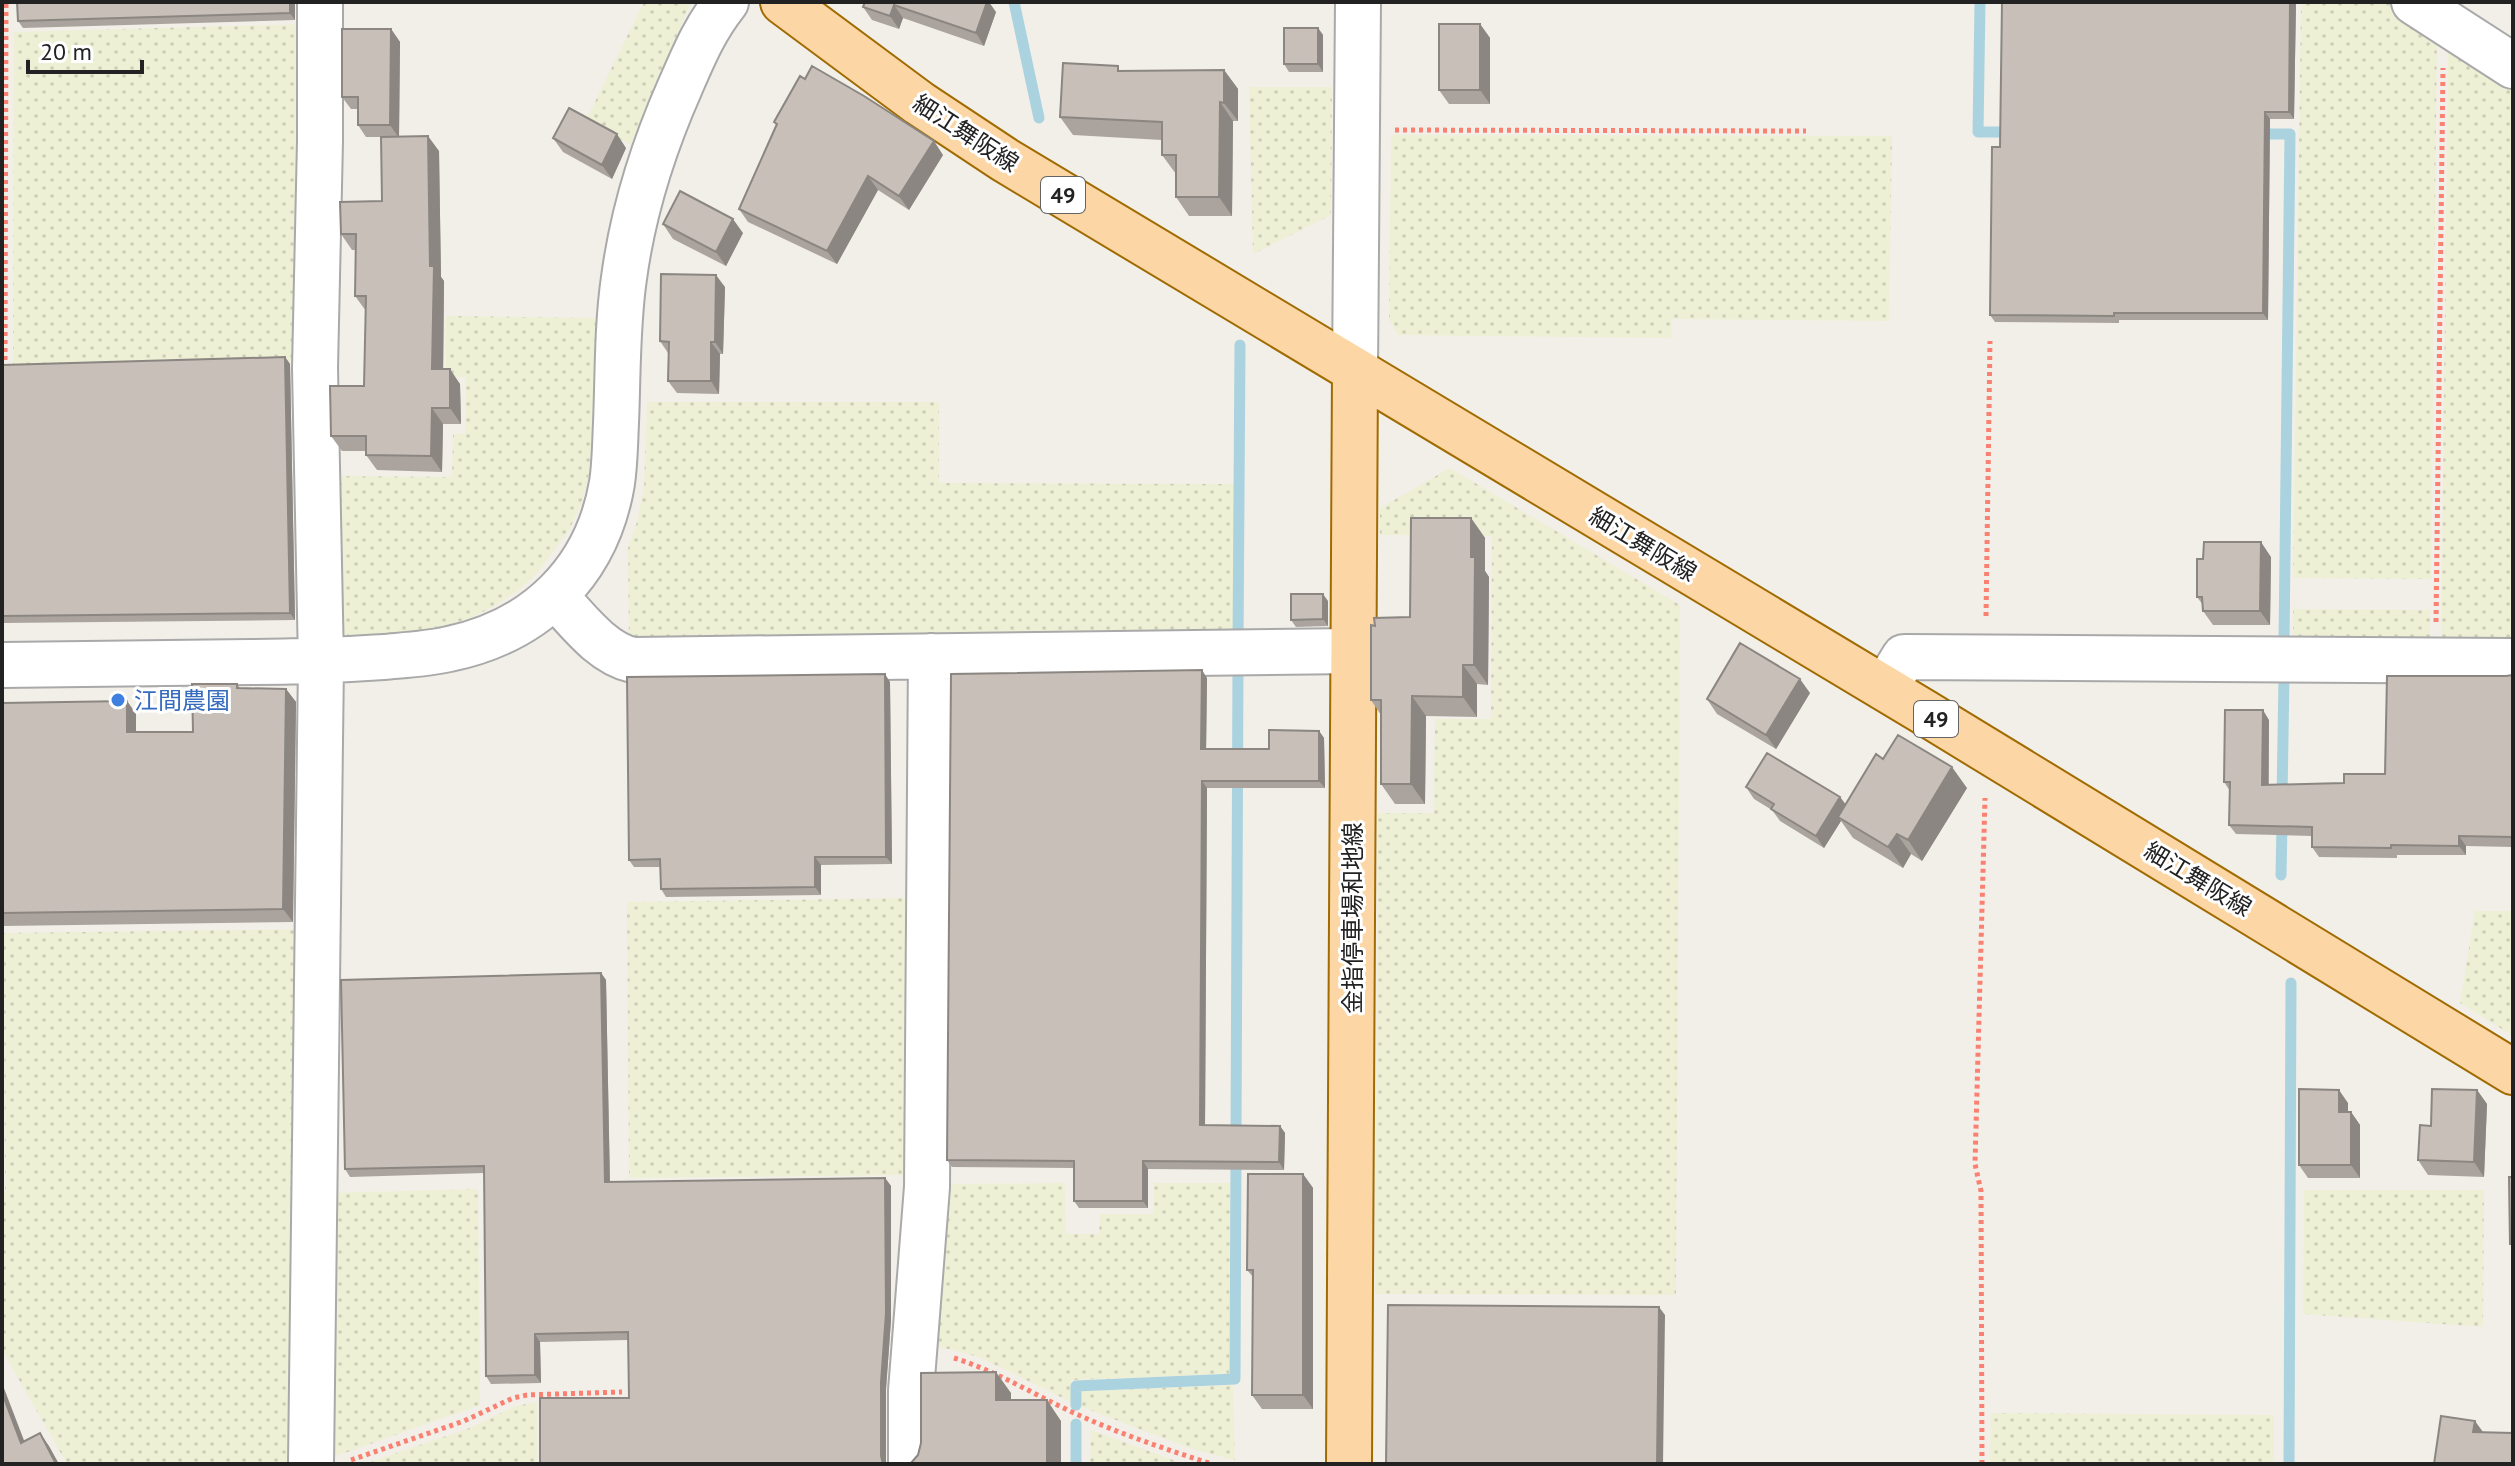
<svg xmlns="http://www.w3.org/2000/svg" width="2515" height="1466" viewBox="0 0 2515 1466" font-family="'PT Sans','Noto Sans JP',sans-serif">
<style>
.farmland{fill:url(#farmland-dots)}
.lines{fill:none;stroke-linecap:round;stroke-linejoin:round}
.stream{stroke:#aad3df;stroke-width:11}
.minor-casing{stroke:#a9a9a9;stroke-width:48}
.major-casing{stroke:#a06b00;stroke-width:48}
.path{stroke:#fa8072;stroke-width:5;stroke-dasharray:4 4;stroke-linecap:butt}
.minor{stroke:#fff;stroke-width:44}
.major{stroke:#fcd6a4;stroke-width:44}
.wall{fill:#aba49e}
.shaded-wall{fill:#8b8681}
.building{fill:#c7bfb8;stroke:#8b8681;stroke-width:2}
.shop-dot{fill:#3f7fe0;stroke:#fff;stroke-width:3}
.labels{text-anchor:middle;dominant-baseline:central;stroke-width:6;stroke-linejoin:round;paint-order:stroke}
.shield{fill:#fff;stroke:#646464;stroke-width:2}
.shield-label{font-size:22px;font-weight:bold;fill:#222}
.street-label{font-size:24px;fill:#222;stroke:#fff}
.shop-label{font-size:24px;fill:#366cbe;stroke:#fff;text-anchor:start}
</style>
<defs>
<pattern id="farmland-dots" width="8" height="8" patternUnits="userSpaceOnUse" patternTransform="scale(2)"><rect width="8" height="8" fill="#eef0d5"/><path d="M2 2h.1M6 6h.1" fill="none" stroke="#ccceb7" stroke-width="1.8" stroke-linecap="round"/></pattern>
</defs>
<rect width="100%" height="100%" fill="#f2efe9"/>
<!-- farmland -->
<path class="farmland" d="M644,2H691L631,145L586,120Z
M2301,2H2389L2437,34L2431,579L2293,578Z
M306,24L300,361L13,369L14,32Z
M2448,41L2513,83V647L2441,646Z
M1249,87H1332L1331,215L1253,254Z
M1391,135L1892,136L1889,321L1672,319L1671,338L1398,335L1389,319Z
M446,316L598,318L592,450L588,479L581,505L569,530L537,573L518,591L496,605L471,618L444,626L415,631L346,637L334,626L331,476L452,477L453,434H465L466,377H446Z
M647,402H939V483L1234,484L1233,644L629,651L628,548L637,522L644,487Z
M1450,468L1680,605L1676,1295L1375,1294L1378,813H1434L1435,719H1491L1492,536L1380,535V508Z
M2293,609L2430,610V646L2293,645Z
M915,898L912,1175L629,1178L627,902Z
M2475,911H2513V1036L2460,1003Z
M303,929L297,1464H67L2,1350V1192L5,1191L4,933Z
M1065,1183L1066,1234H1099L1100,1214H1154V1183H1230L1229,1374L1071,1380V1402L979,1357L929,1344L941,1184Z
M478,1189L480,1405L325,1460L328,1193Z
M2304,1190H2484L2483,1327L2303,1314Z
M1233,1385L1235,1460L1192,1449L1082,1407V1391Z
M537,1402V1464H364L467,1429L516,1406Z
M1991,1413L2274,1415V1464H1990Z
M1091,1430L1184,1464H1090Z"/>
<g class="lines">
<!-- stream -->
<path class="stream" d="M1014,2L1039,118
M1980,2L1978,132H2014
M2255,134H2290L2284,642
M1238,643L1240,345
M2282,799L2284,676
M2281,875L2282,824
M1236,1137L1238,662
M1076,1405V1386L1235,1379L1236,1154
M1076,1464V1424
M2289,1464L2291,983"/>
<!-- minor casing -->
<g class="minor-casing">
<path id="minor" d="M2414,2L2513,66
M1355,372L1358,2
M555,596C577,619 601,653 633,660L1354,651
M2,665C85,664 168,663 250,662C295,662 339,660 383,657C405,655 428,654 449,649C536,631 597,572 612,483C615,463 615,443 616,423C618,375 617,325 624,278C633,211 653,148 680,87C694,55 704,30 726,2
M1885,688L1904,657L2513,661
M311,1464L321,662L315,368L320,141V2
M911,1464V1391L927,1187L931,656"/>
</g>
<!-- major casing -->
<g class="major-casing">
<path id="major" d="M783,2L919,103L1005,160L1924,712L2513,1072
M1349,1464L1355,372"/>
</g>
<!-- path -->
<path class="path" d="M1395,130L1806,131
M5,368L6,2
M1986,616L1990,341
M2436,622L2443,68
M954,1358C996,1371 1033,1394 1072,1412C1117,1433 1165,1449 1212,1464
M351,1460L464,1421L513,1398L527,1395L622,1392
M1982,1464L1981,1191L1975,1164L1985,798"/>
<!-- minor -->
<use href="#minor" class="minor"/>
<!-- major -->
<use href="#major" class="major"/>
</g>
<!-- wall -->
<path class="wall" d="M17,2H295V20L23,28L18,21Z
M865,2L996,12L984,46L903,18L899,29L872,20L863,7Z
M2000,2H2296L2294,119H2270L2268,320H2119V323L1995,322L1990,315L2000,147L2002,2Z
M1480,24L1490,38V104H1449L1439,90Z
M1318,28L1323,35V72H1289L1284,64Z
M391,29L400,42L399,136L439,151L441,277L444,281L443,369L460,384L461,424H443L442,472L377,470L366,455V451H342L331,436L364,386L366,311L355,296L356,250H352L341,234L382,201L381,137H366L358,125V109H351L342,97Z
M1224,70L1238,89V121H1233L1232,216H1189L1176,197V174L1162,155V140L1073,135L1060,117L1121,71Z
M774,122L943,155L909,210L878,190L837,264L748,222L739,209L776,125Z
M553,138L626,148L612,179L563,152Z
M663,224L743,233L726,266L673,239Z
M725,287L723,354H720L719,394L677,393L668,381V353L660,341Z
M285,357L290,364L295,620L2,623V365Z
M1471,518L1485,538V571L1489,577L1488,685L1477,684V717L1426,716L1425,804H1395L1381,784V715L1371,700L1375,626L1410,617Z
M2271,557L2270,625H2213L2203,611V605L2197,597Z
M1328,601V626L1296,627L1291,620Z
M2513,675V847L2466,846V855H2397V858L2319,857L2312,847V836L2236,834L2229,825L2230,791L2224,782L2269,720V785L2344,783L2385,774L2506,676Z
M1207,678L1206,749H1269L1319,731L1324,738L1325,788H1207L1205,1125L1280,1126L1285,1133L1284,1170L1148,1169V1208H1079L1074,1201V1168L952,1167L947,1160Z
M890,682L892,864L821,865V895L666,897L661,889L660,867H634L629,860Z
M237,684L240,688L286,689L296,702L293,922L2,926V703L127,701L136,714V732H193Z
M1810,693L1776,749L1717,714L1707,699Z
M1883,759L1967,788L1922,861L1911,854L1903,868L1853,838L1841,821L1824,848L1780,821L1772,810L1754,799L1746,787L1840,797L1846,805Z
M601,973L606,980L610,1182L885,1178L891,1186V1320L886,1389V1464L629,1398L628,1340L540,1342L541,1383L491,1384L486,1376L484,1173L350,1177L345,1169Z
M2477,1090L2487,1104L2484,1177L2428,1175L2418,1160L2431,1126Z
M2348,1103V1112H2351L2360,1125V1178H2308L2299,1165Z
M1303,1174L1313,1188V1409H1262L1252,1395L1253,1277L1247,1270Z"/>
<!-- shaded-wall -->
<path class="shaded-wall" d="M290,2H295V20L290,13Z
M987,2H989L996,12L984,46L976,33Z
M2290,2H2296L2294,119L2289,112Z
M894,5L903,18L899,29L890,16Z
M1480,24L1490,38V104L1480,90Z
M1318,28L1323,35V72L1318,64Z
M391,29L400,42L399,138L390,125Z
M1224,70L1238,89V121L1224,103Z
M1220,102L1233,121L1232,216L1219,197Z
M2265,112L2270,119L2268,320L2263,313Z
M617,134L626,148L612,179L602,165Z
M428,136L439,151L441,277L444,281L443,385L432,369Z
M934,141L943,155L909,210L899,196Z
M868,176L878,190L837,264L827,251Z
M733,219L743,233L726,266L716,252Z
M716,275L725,287L723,354L715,342Z
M711,342L720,354L719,394L711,381Z
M285,357L290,364L295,620L290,613Z
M450,369L460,384L461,424L450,408Z
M432,408L443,424L442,472L431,456Z
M1471,518L1485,538V571L1489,577L1488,685L1474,665L1471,557Z
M2261,542L2271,557L2270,625L2260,611Z
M1323,594L1328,601V626L1323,619Z
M1463,665L1477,684V717L1463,697Z
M1202,670L1207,678L1206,757L1201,749Z
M885,674L890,682L892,864L886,857Z
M1800,679L1810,693L1776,749L1766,735Z
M286,689L296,702L293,922L283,909Z
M1412,696L1426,716L1425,804L1411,784Z
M127,701L136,714V745L127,732Z
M2263,710L2269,720L2268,794L2262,785Z
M1319,731L1324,738L1325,788L1319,781Z
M1952,767L1967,788L1922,861L1908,840Z
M1202,781L1207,788L1205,1132L1200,1125Z
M1840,797L1849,809L1838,817L1841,821L1824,848L1816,836Z
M1897,834L1911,854L1903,868L1888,847Z
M2459,836L2466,846V855L2459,846Z
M815,857L821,865V895L815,887Z
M601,973L606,980L610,1189L605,1182Z
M2339,1090L2348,1103V1125L2339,1112Z
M2477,1090L2487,1104L2484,1177L2474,1162Z
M2351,1112L2360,1125V1178L2351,1165Z
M1280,1126L1285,1133L1284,1170L1279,1162Z
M1143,1161L1148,1169V1208L1143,1201Z
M1303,1174L1313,1188V1409L1303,1395Z
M885,1178L891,1186V1320L886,1389V1464H883L881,1456V1382Z
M1659,1307L1665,1315L1663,1464H1657Z
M535,1334L540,1342L541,1383L535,1375Z
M996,1372L1011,1393V1420L996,1400Z
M2,1383L30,1456L21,1443L2,1393Z
M1047,1400L1061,1421V1464H1047Z
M2475,1421L2483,1432H2473Z
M40,1433L49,1446L59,1464H56Z"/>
<!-- building -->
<path class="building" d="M17,2H290V13L18,21Z
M865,2H987L976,33L894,5L890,16L863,7Z
M2002,2H2290L2289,112H2265L2263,313H2114V316L1990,315L1992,147H2000Z
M1439,24H1480V90H1439Z
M1284,28H1318V64H1284Z
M342,29H391L390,125H358V97H342Z
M1063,63L1118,66V71L1224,70V103L1220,102L1219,197H1176V155H1162V122L1060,117Z
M812,66L864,96L934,141L899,196L868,176L827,251L739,209L777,124L774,122L800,76L805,79Z
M569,108L617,134L602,165L553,138Z
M428,136L430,266H434L432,369H450V408H432L431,456L366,455V436H331L330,386H364L366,296H355L356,234H341L340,202L382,201L381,137Z
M680,191L733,219L716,252L663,224Z
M661,274L716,275L715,342H711V381H668L669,342L660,341Z
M285,357L290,613L2,616V365Z
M1411,518H1471V557H1475L1474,665H1463V697L1412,696L1411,784H1381V700H1371V625L1375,626L1374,618L1410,617Z
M2204,542H2261L2260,611H2203L2202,597H2197V559H2203Z
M1291,594H1323V619L1291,620Z
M1740,643L1800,679L1766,735L1707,699Z
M1202,670L1201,749H1269V730L1319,731V781H1202L1200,1125L1280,1126L1279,1162L1143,1161V1201H1074V1161L947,1160L951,674Z
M885,674L886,857H815V887L661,889L660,859L629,860L627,677Z
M2513,675V837L2459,836V846L2391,845V848L2312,847V827L2229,825L2230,782H2224L2225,710H2263L2262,785L2344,783V774H2385L2387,676H2506Z
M192,684H237V688L286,689L283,909L2,913V703L127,701V732H193Z
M1898,735L1952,767L1908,840L1897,834L1888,847L1838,817L1876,754L1883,759Z
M1767,753L1840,797L1816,836L1771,809L1774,804L1746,787Z
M601,973L605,1182L885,1178L886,1313L881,1382V1456L883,1464H540V1398H629L628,1332L535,1334V1375L486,1376L484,1166L345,1169L341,980Z
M2299,1089L2339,1090V1112H2351V1165H2299Z
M2432,1089L2477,1090L2474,1162L2418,1160L2420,1125L2431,1126Z
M1248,1174H1303V1395H1252L1253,1270H1247Z
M2509,1177H2513V1244H2510Z
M1388,1305L1659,1307L1657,1464H1386Z
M996,1372V1400H1047V1464H910L918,1455L921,1443V1373Z
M2,1393L21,1443L40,1433L56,1464H2Z
M2441,1416L2475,1421L2473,1432L2513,1433V1464H2434Z"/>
<!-- markers -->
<circle class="shop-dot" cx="118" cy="700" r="8"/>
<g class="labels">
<!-- shield labels -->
<g class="shield">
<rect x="1041" y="177" width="44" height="36" rx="6"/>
<rect x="1914" y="701" width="44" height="36" rx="6"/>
</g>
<g class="shield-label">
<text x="1063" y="195">49</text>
<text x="1936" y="719">49</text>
</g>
<!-- street labels -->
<g class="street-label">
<text transform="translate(966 133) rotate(33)">細江舞阪線</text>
<text transform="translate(1643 544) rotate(31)">細江舞阪線</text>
<text transform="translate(2198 879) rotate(31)">細江舞阪線</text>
<text transform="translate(1352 918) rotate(-90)">金指停車場和地線</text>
</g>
<!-- shop labels -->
<g class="shop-label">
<text x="134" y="700">江間農園</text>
</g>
</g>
<!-- border -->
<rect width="2515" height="1466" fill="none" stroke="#222222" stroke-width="8"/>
<!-- scale -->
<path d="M28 60v12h114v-12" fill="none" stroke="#222222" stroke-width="4"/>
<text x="40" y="60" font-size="24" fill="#222222" stroke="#ffffff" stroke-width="6" paint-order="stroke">20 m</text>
</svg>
